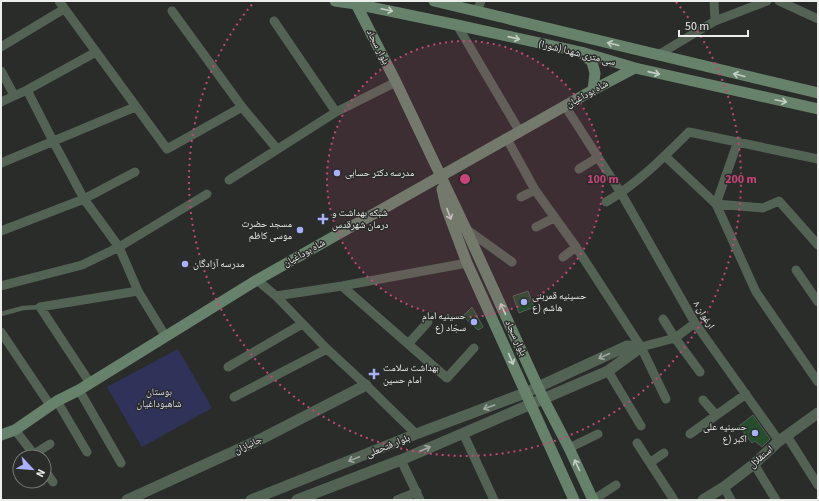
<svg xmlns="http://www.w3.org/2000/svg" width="819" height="501" viewBox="0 0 819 501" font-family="'Source Sans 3','Noto Naskh Arabic',sans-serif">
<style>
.green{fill:#2f3359}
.building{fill:#264e2d;stroke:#595c5a}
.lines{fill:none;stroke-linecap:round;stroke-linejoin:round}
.service{stroke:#526354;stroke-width:4.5}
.minor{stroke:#526354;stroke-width:9}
.tertiary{stroke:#526354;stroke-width:11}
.secondary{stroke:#67826a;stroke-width:11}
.oneway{stroke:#c4cec5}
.oneway2{stroke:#9fa8a0}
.ring{fill:none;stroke:#ca4378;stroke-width:2;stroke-dasharray:2 4}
.poi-dot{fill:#a7b1fc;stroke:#2a2c2a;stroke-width:1.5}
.labels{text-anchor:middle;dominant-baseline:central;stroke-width:3;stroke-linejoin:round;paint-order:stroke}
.street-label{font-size:10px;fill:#eceeec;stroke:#2a2c2a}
.poi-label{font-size:10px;fill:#eceeec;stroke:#2a2c2a;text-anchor:start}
.park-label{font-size:10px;fill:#d6dbf8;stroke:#2a2c2a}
.centre{fill:#ca4378;stroke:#2a2c2a;stroke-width:2}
.ring-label{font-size:12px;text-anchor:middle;font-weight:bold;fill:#ca4378;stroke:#2a2c2a;stroke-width:3;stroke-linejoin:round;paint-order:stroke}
</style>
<rect width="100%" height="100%" fill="#2a2c2a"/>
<!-- green -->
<path class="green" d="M178,349L212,408L142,447L107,387Z"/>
<!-- building -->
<path class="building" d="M528,291L534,307L519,313L513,296Z
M472,307L483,327L478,330L463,316Z
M753,415L770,439L762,447L755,441L752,443L739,426Z"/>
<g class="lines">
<!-- service -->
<path class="service" d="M1,314L23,308L40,307"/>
<!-- minor -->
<path class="minor" d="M59,1L167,149L242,107
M714,1L715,21
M779,1L818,19
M172,11L242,107L277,149
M477,11L481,1
M274,21L336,112
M457,25L520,132
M1,47L64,9
M658,55L715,21L767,1
M1,71L14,95
M27,90L53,141L84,199L119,247L138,291L166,337
M1,102L27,90L96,52
M565,106L621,193L695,323L779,441
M507,139L535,190L576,247L641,347L666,399
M738,141L716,204L763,208L779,201L818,245
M665,156L716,204L756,292L818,382
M1,163L135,107
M579,169L598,157
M229,180L336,112L396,82
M521,197L535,190
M606,202C637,184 664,157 689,132L818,159
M536,227L554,218
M466,229L512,262
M1,231L84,199L135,172
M563,257L576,247
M796,270L818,302
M257,280L276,296L327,349L366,385L416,434
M1,286L82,265L119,247L207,194
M342,286L447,378L474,348
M276,296L342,286L467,263
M663,319L675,338L700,372
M1,332L50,405
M408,344L428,322
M641,347L675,338L695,323
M228,367L302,324
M608,371L641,426
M90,383L40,307L138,291
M79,390L121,463
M234,397L327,349
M703,400L716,415
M57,401L87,452
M15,430L36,457
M463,433L494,500
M690,434L746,394
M787,436L818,485
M637,443L674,500
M569,448L598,434
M34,454L50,444
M401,460L420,500
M651,462L664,453
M754,464L776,500
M44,469L53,482
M724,487L731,500
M397,500L417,492
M593,500L616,485"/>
<!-- tertiary -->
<path class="tertiary" d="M127,500L263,438L366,385
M251,500L416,434L525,393L627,346L641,347
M297,500L401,460L608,371L641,347
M703,500L724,487L754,464L779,441L818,413"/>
<!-- secondary -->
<path class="secondary" d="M335,1L356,4L457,25L581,52L635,68L818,109
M434,1L818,93
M356,4L396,82L466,229L543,398L569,448L593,500
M582,53L592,62L595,73L593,90
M442,189L446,207L467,263L574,500
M1,435L15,430L57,401L79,390L257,280L593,90L635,68"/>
</g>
<!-- one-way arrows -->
<defs><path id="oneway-shaft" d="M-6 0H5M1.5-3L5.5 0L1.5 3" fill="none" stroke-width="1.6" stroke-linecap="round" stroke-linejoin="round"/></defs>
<g class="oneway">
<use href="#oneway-shaft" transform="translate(387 10) rotate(12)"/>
<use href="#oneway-shaft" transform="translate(514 38) rotate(13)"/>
<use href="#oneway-shaft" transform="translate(613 44) rotate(-166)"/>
<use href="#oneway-shaft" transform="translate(654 73) rotate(13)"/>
<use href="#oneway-shaft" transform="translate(739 75) rotate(-166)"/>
<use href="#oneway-shaft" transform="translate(781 101) rotate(12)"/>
<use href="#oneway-shaft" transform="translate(449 214) rotate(69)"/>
<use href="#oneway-shaft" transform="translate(503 309) rotate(-115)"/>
<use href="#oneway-shaft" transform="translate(511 359) rotate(67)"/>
<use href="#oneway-shaft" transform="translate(577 465) rotate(-115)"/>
</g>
<g class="oneway2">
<use href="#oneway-shaft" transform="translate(604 356) rotate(155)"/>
<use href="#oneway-shaft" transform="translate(489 407) rotate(160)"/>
<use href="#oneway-shaft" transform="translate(425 449) rotate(-24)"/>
<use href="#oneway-shaft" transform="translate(354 459) rotate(158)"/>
</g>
<!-- distance rings -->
<circle cx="465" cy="179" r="138" fill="#ca4378" fill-opacity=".12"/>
<g class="ring">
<circle cx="465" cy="179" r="138"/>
<path d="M676 2A276 276 0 1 1 254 2"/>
</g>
<!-- markers -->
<g class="poi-dot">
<circle cx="337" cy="173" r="4"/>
<path d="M321 213h4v4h4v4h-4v4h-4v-4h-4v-4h4z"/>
<circle cx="300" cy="230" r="4"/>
<circle cx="185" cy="264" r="4"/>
<circle cx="524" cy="302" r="4"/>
<circle cx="474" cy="322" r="4"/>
<path d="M372 368h4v4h4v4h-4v4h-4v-4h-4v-4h4z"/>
<circle cx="755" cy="433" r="4"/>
</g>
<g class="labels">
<!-- street labels -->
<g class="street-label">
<text transform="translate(378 47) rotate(63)">بلوار سجاد</text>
<text transform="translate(577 53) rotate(14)">سی متری شهدا (شورا)</text>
<text transform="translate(587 94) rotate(-29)">شاه بوداغیان</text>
<text transform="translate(304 253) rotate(-29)">شاه بوداغیان</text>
<text transform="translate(704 315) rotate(58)">ارغوان ۸</text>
<text transform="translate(516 338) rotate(65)">بلوار سجاد</text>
<text transform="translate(248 445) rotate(-25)">جانبازان</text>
<text transform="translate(388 446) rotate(-22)">بلوار فتحعلی</text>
<text transform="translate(761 457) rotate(-41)">استقلال</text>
</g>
<!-- poi labels -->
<g class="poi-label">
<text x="345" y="173">مدرسه دکتر حسابی</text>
<text x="332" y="213">شبکه بهداشت و<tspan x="332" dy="12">درمان شهرقدس</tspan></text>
<text x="292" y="224" text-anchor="end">مسجد حضرت<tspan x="292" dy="12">موسی کاظم</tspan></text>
<text x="193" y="264">مدرسه آزادگان</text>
<text x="532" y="296">حسینیه قمربنی<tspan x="532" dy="12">هاشم (ع</tspan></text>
<text x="466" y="316" text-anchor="end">حسینیه امام<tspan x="466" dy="12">سجّاد (ع</tspan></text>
<text x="383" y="368">بهداشت سلامت<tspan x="383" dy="12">امام حسین</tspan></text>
<text x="747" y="427" text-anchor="end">حسینیه علی<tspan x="747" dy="12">اکبر (ع</tspan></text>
</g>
<!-- park labels -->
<g class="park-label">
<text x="159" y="392">بوستان<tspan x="159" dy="12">شاهبوداغیان</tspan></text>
</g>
</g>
<circle cx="465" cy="179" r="6" class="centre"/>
<g class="ring-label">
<text x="603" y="183">100 m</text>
<text x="741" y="183">200 m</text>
</g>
<!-- border -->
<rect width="819" height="501" fill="none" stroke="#eceeec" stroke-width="4"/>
<!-- north arrow -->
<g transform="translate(32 469) rotate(116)"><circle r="19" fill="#2a2c2a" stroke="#787a78"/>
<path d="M0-3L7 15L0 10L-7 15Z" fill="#a7b1fc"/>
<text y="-6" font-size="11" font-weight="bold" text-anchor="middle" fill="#eceeec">N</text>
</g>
<!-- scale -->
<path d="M679 30v6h69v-6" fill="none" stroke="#eceeec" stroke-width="2"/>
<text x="685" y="30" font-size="12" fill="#eceeec" stroke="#2a2c2a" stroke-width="3" paint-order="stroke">50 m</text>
</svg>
